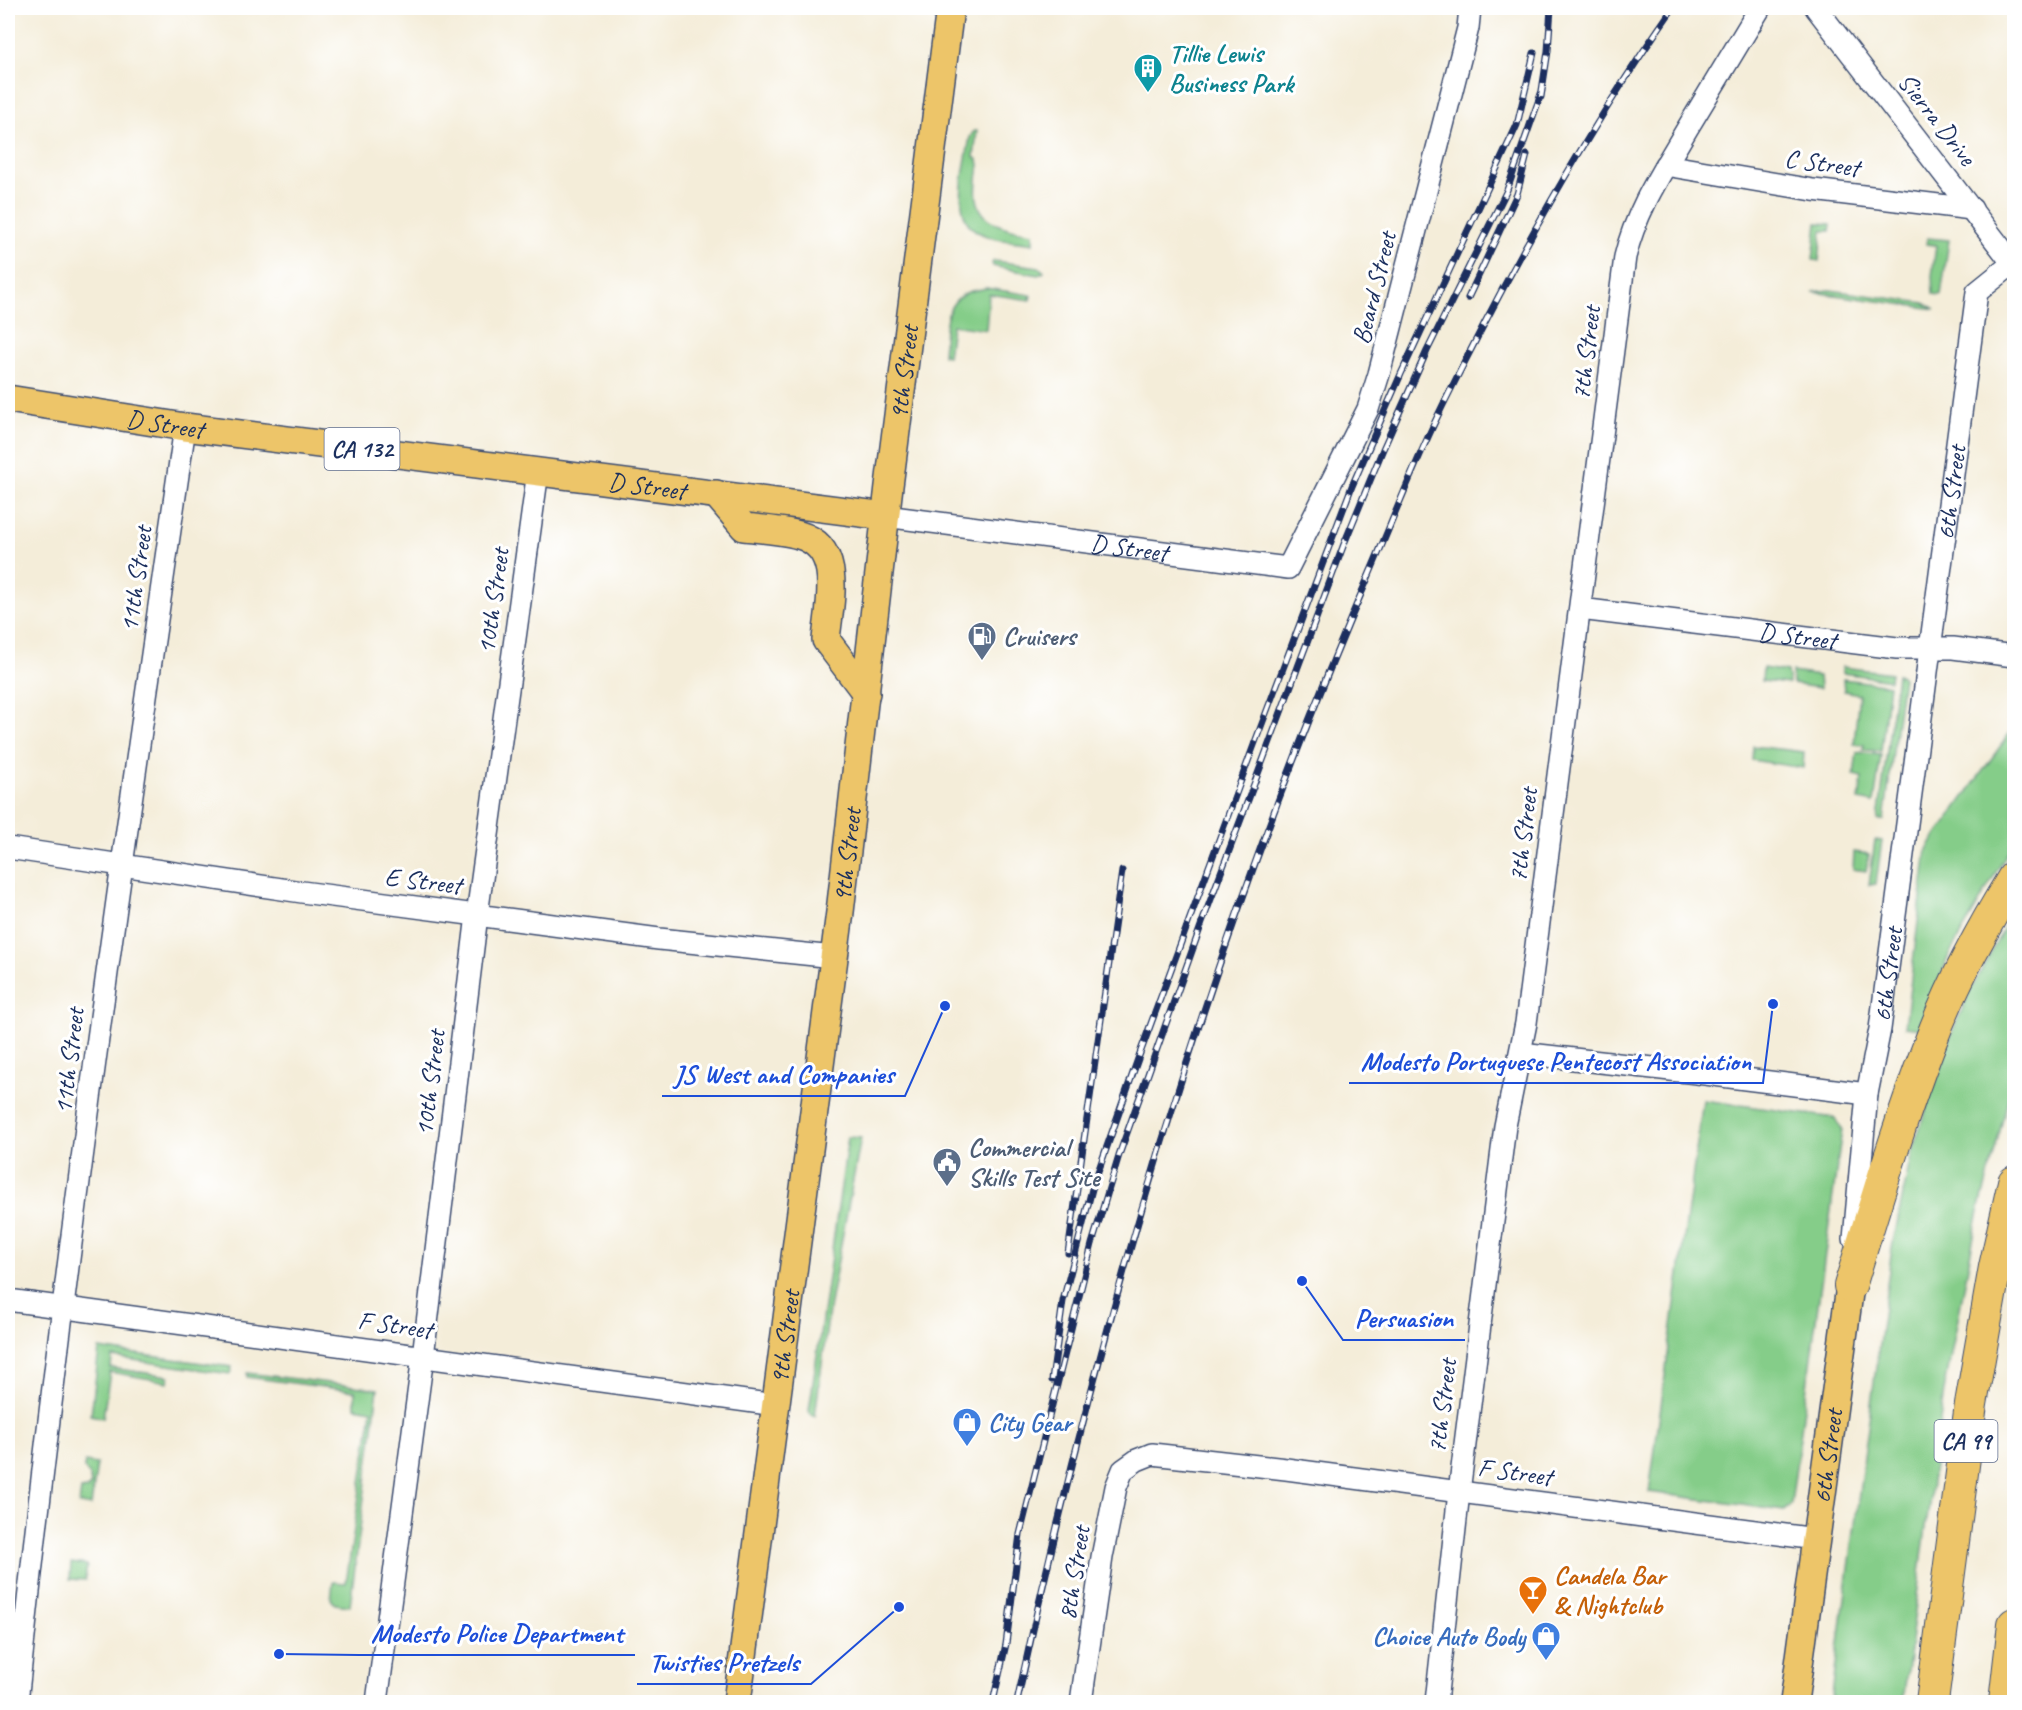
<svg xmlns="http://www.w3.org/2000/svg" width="2022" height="1710" viewBox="0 0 2022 1710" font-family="Caveat,sans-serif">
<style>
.green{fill:#85cd89;stroke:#507e74;stroke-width:1.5}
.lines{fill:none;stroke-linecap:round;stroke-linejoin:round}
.minor-casing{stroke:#3c4c70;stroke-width:24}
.major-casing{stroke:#3c4c70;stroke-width:30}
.highway-casing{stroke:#3c4c70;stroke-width:34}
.minor{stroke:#fff;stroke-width:21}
.major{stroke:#edc569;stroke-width:27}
.highway{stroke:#edc569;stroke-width:32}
.rail-casing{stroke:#1b2f5e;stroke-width:7}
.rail{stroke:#fff;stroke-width:4.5;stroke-dasharray:14;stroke-linecap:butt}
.labels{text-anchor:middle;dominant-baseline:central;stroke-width:6;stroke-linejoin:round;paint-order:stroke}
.shield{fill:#fff;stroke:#5f6d8e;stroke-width:1.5}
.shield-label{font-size:24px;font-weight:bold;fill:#1b2f5e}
.culture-label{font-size:26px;font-weight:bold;fill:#0d838f;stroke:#fff;text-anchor:start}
.street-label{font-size:26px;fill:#1b2f5e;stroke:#fff}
.service-label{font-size:26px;font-weight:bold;fill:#4e5e75;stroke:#fff;text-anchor:start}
.shop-label{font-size:26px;font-weight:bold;fill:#366cbe;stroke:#fff;text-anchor:start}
.food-label{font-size:26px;font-weight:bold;fill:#c56008;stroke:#fff;text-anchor:start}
.leader{fill:none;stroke:#1d4ed8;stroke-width:2}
.callout-dot{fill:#1d4ed8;stroke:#fff;stroke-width:2}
.callout-label{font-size:27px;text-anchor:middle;font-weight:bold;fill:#1d4ed8;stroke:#fff;stroke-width:6;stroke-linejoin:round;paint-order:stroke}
</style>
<rect width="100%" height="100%" fill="#fff"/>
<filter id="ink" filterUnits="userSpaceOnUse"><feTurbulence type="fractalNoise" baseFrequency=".0167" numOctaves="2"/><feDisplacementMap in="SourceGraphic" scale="12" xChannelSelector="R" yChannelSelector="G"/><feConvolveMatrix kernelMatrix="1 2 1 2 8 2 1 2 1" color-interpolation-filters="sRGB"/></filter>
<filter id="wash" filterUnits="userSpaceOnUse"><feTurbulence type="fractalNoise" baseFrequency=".008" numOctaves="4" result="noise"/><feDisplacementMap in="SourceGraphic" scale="24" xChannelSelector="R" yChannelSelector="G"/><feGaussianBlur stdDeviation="1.35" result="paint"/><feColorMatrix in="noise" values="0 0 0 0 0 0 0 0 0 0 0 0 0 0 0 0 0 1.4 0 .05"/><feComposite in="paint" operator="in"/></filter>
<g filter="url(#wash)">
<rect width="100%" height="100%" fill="#f4edd9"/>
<!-- green -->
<path class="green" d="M974,131H977L974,157L978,160L979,165C978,175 975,188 977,198C980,225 1011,230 1033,233V244C1015,241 994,241 978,232C949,217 966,163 970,137Z
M1817,223L1831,224L1830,231H1822L1819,261L1813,260Z
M1927,238L1949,240L1941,295L1933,294L1932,276L1936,245L1926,244Z
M994,261L1039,267L1044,272L1038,275L993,266L992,263Z
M986,288L1031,295L1030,300L989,294L986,330L952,325L948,356L943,355C945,332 942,303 968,292C973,290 980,290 986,288Z
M1830,290L1924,303L1935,309L1813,292Z
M1842,667L1891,673L1890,680L1843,673Z
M1763,668L1787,672L1789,684L1762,681Z
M1792,672L1819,676L1820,688L1793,684Z
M1897,674L1903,677L1884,820H1878Z
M1843,679L1889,685L1881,751L1863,750L1864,745L1854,744L1859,694L1844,691Z
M2014,727V841L1949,955L1920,1029L1905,1027L1927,849Z
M1753,746L1804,752L1803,768L1752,760Z
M1857,752L1881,755L1874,803L1859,800L1862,777L1854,775Z
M1875,840L1882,841L1876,884L1869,885Z
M1854,852L1869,854L1866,871L1853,869Z
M2014,909V1077L1978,1215L1944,1391L1903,1702H1831L1892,1248L1912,1151L1953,1030L1970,992Z
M1703,1100L1835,1118L1842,1129L1791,1504L1784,1511L1649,1492Z
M848,1137L861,1138L830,1303L815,1416L812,1415L809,1411Z
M99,1349L232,1367L230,1374L112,1357L111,1368L169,1376L168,1382L110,1372L103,1418L91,1415Z
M247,1373L378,1389L350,1606L335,1604L331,1599L333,1582L346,1583L372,1410L355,1407V1391L247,1377Z
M85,1462L97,1464L91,1506L79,1504L81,1490L88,1489L91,1484L89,1475L84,1468Z
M71,1563L87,1565L85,1580L70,1579Z"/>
</g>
<g filter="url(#ink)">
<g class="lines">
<!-- minor casing -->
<g class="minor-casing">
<g id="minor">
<path d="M1816,8L2014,265"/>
<path d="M1665,165L1813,190L1972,209"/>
<path id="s1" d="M885,516L1288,568L1368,409L1379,374L1468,28L1470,8"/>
<path id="s2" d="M1580,609L1897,648H1953L2014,656"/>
<path d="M8,848L302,892L659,939L834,957"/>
<path d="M1521,1053L1697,1073L1867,1094"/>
<path id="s3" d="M1854,1239L1867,1094L1880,1029L1977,292L2013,263"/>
<path d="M8,1300L775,1405"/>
<path d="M17,1702C62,1276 123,851 185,427"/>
<path d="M377,1702L423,1356L477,915L538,471"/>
<path d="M1081,1702L1102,1557L1116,1487L1123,1470L1137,1460L1152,1454L1286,1469L1816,1539"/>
<path d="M1436,1702L1459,1492L1505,1126L1526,1023L1625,257C1636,210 1663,170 1687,129C1711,89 1736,48 1760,8"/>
</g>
</g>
<!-- major casing -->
<g class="major-casing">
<g id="major">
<path id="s4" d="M8,399L185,427L885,516"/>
<path d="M716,494L744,527C762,529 782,530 799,535C845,548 829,605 826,640L866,693"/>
<path id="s5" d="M737,1702L840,912L889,486L950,8"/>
<path id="s6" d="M1794,1702L1850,1286"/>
</g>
</g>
<!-- highway casing -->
<g class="highway-casing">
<path id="highway" d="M1850,1286C1875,1205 1899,1123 1930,1043C1951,986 1982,929 2014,877
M1932,1702L1971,1404L1995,1267L2014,1182
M2005,1702L2014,1624"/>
</g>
<!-- minor -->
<use href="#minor" class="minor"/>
<!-- major -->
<use href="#major" class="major"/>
<!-- highway -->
<use href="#highway" class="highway"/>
<!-- rail casing -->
<g class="rail-casing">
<path id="rail" d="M1541,97L1548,51L1551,8
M1468,298L1517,194L1527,155
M1068,1253L1122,871
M1052,1380L1063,1301L1092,1189L1139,1056L1254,745L1352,486L1401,374L1517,125L1534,53
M993,1702L1006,1644L1020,1534L1092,1244L1119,1155L1202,923L1344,544L1383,449L1427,351L1507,190L1542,91
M1017,1702C1100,1316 1213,937 1370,573C1394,517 1416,460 1443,405C1511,268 1585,133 1673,8"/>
</g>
<!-- rail -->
<use href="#rail" class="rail"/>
</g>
</g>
<!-- icons -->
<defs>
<g id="building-pin" transform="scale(1.5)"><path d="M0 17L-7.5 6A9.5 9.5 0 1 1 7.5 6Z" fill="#0f9aa8" stroke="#fff"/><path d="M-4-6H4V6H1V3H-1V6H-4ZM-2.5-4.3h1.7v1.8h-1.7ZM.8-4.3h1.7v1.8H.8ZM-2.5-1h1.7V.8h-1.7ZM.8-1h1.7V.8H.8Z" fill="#fff"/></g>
<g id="fuel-pin" transform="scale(1.5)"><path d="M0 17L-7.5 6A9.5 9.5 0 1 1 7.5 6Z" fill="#5c6f8a" stroke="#fff"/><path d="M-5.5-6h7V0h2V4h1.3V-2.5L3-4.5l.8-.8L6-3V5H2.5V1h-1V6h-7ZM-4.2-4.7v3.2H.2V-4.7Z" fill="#fff"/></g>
<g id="civic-pin" transform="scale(1.5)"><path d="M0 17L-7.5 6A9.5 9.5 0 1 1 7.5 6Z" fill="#5c6f8a" stroke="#fff"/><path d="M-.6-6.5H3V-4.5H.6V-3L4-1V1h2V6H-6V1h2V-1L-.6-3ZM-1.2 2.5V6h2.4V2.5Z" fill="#fff"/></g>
<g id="shop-pin" transform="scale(1.5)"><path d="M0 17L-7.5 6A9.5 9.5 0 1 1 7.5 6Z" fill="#3f7fe0" stroke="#fff"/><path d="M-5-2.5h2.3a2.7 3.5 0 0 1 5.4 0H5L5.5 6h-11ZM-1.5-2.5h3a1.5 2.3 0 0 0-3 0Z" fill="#fff"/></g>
<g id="bar-pin" transform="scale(1.5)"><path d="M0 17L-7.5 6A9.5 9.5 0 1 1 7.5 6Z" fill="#e8710a" stroke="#fff"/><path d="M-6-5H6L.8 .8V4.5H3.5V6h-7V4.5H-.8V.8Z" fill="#fff"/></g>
</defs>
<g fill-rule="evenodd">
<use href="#building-pin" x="1148" y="68"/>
<use href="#fuel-pin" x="982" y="636"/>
<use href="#civic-pin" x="947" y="1162"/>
<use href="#shop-pin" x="967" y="1422"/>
<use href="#bar-pin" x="1533" y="1590"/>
<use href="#shop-pin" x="1546" y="1636"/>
</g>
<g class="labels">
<!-- shield labels -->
<g class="shield">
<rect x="324.5" y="428" width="75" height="42" rx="4.5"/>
<rect x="1934.5" y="1420" width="63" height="42" rx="4.5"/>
</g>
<g class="shield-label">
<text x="362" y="449">CA 132</text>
<text x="1966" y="1441">CA 99</text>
</g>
<!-- culture labels -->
<g class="culture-label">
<text x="1169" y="53">Tillie Lewis<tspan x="1169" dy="30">Business Park</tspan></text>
</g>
<!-- street labels -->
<g class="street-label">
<text transform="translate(1937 119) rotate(52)">Sierra Drive</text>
<text transform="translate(1822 163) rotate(8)">C Street</text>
<text transform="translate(1374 288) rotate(-76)">Beard Street</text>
<text transform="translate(1586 353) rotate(-83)">7th Street</text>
<text stroke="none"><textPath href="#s5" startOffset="1340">9th Street</textPath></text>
<text stroke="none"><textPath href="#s4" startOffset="159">D Street</textPath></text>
<text stroke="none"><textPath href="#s4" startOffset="645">D Street</textPath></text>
<text stroke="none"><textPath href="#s3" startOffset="753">6th Street</textPath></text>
<text stroke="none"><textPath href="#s1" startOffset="246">D Street</textPath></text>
<text transform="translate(136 579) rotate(-82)">11th Street</text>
<text transform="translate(493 601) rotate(-82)">10th Street</text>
<text stroke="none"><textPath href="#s2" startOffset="219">D Street</textPath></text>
<text transform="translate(1523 835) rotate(-83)">7th Street</text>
<text stroke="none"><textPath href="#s5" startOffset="854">9th Street</textPath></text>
<text transform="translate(423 881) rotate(7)">E Street</text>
<text stroke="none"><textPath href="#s3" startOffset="267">6th Street</textPath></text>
<text transform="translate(69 1061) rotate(-83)">11th Street</text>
<text transform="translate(430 1083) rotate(-83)">10th Street</text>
<text transform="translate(395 1325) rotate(8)">F Street</text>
<text stroke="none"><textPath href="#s5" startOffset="368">9th Street</textPath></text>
<text transform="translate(1442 1406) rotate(-83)">7th Street</text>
<text stroke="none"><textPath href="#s6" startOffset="248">6th Street</textPath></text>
<text transform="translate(1515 1472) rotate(8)">F Street</text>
<text transform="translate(1074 1573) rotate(-81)">8th Street</text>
</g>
<!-- service labels -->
<g class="service-label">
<text x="1003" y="636">Cruisers</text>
<text x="968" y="1147">Commercial<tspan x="968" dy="30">Skills Test Site</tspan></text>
</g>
<!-- shop labels -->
<g class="shop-label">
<text x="988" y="1422">City Gear</text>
<text x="1525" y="1636" text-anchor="end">Choice Auto Body</text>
</g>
<!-- food labels -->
<g class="food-label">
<text x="1554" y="1575">Candela Bar<tspan x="1554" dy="30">&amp; Nightclub</tspan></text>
</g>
</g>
<!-- callouts -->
<path class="leader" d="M1773 1004L1763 1083H1349M945 1006L905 1096H662M1302 1281L1343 1340H1465M279 1654L359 1655H635M899 1607L811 1684H637"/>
<g class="callout-dot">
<circle cx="1773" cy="1004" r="6"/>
<circle cx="945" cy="1006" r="6"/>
<circle cx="1302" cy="1281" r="6"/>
<circle cx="279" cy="1654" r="6"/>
<circle cx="899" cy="1607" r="6"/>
</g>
<g class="callout-label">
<text x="1556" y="1070">Modesto Portuguese Pentecost Association</text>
<text x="784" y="1083">JS West and Companies</text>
<text x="1404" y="1327">Persuasion</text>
<text x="497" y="1642">Modesto Police Department</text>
<text x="724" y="1671">Twisties Pretzels</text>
</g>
<!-- margin -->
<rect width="2022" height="1710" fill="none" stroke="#fff" stroke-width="30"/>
</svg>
